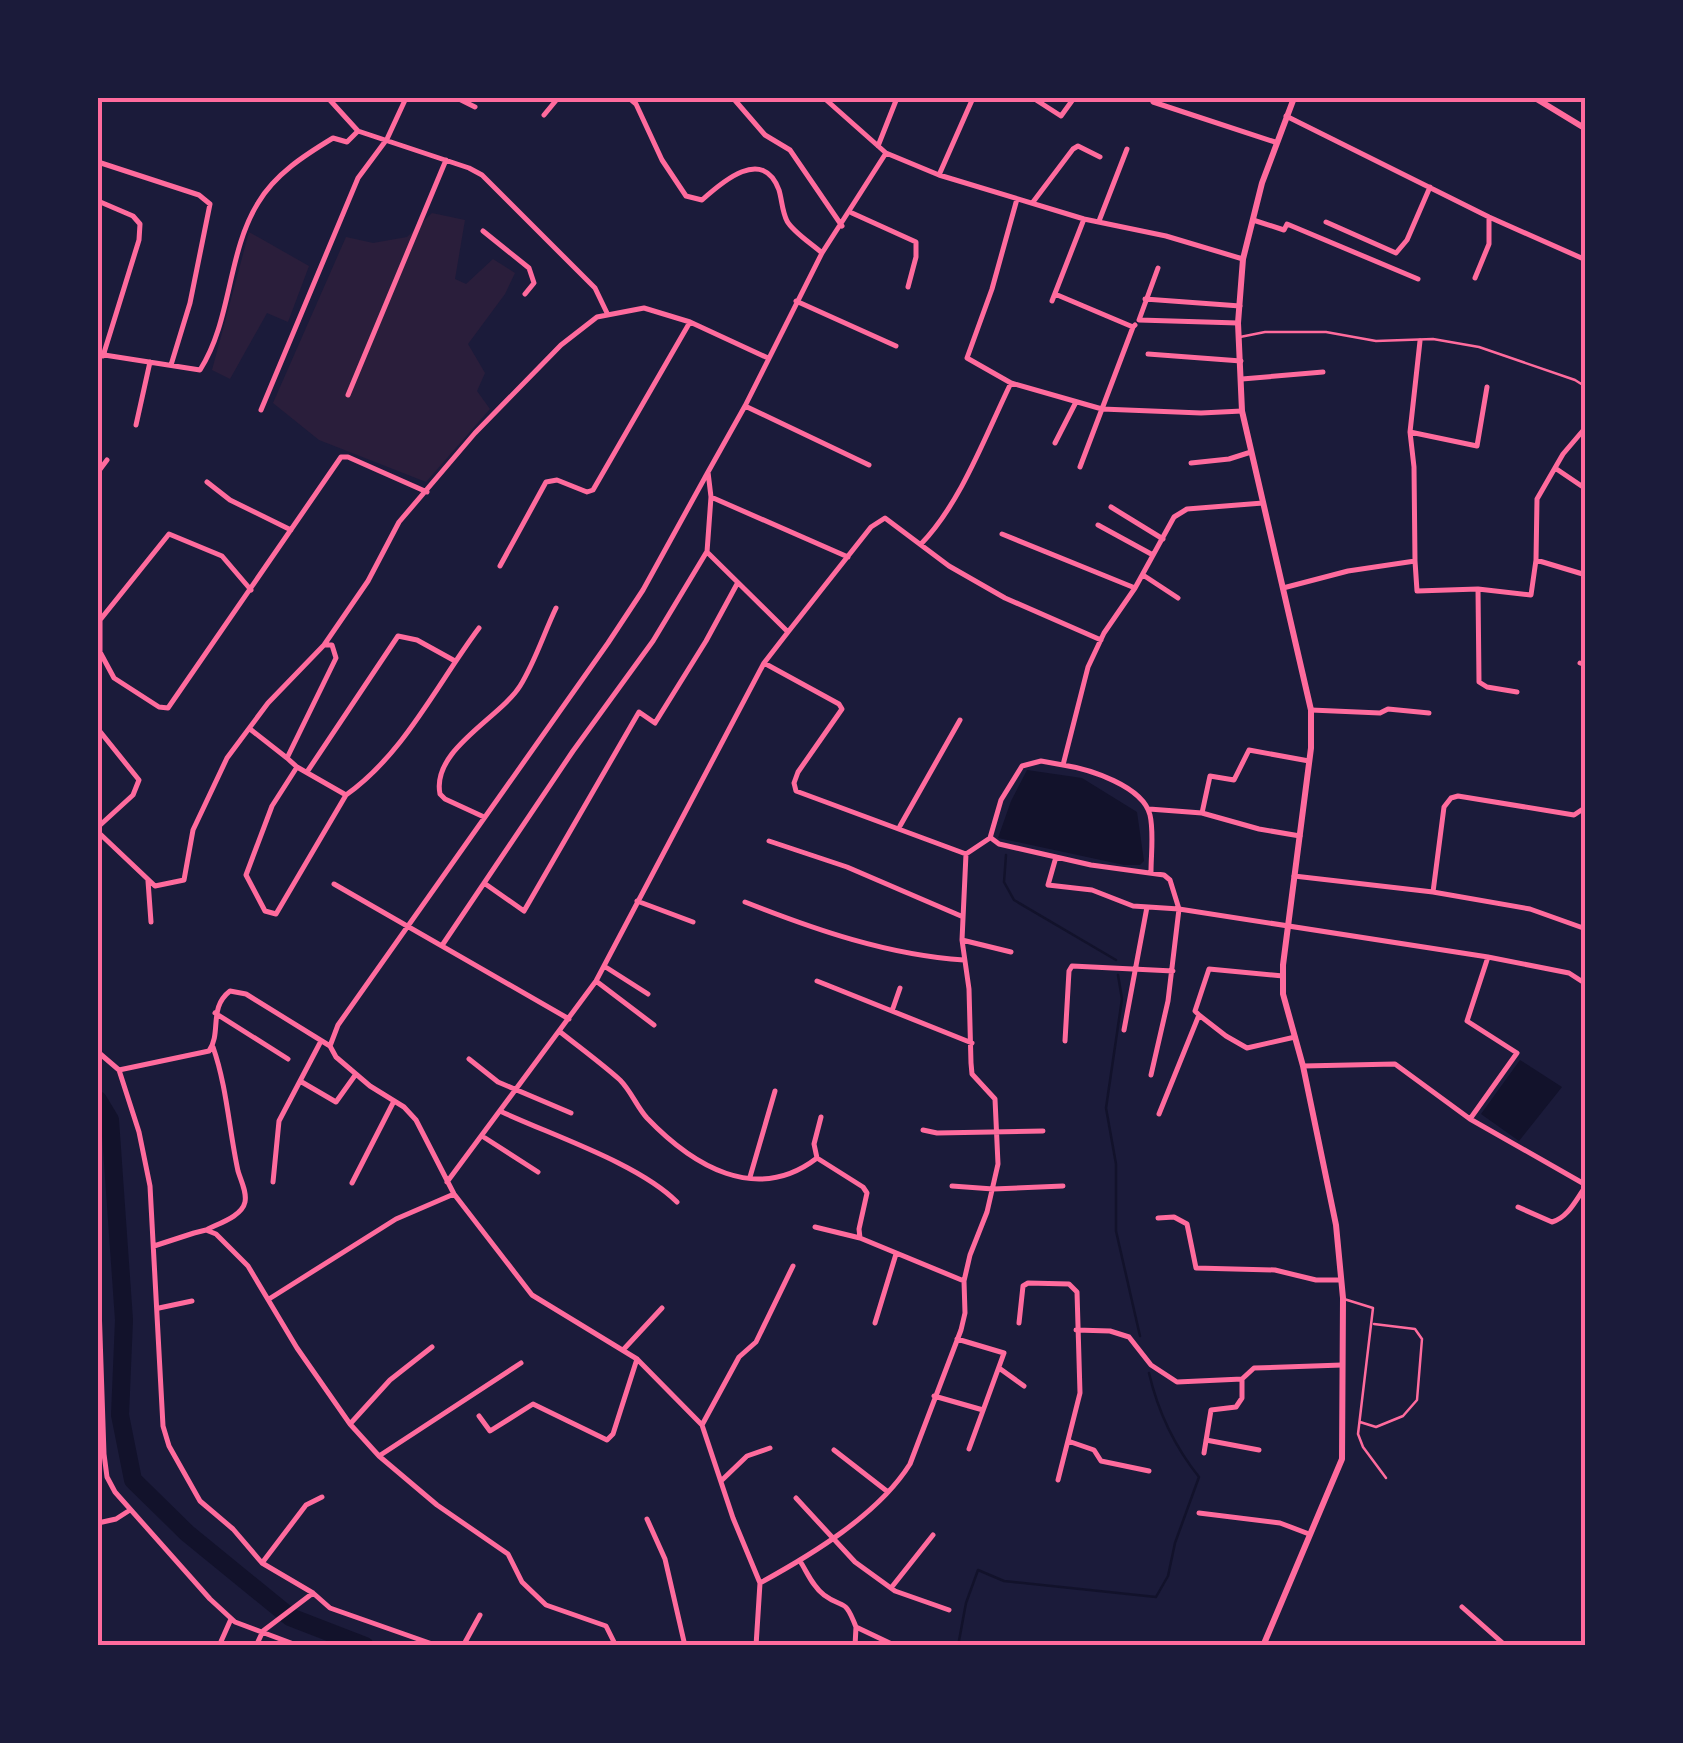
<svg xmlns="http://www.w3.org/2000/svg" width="1683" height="1743" viewBox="0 0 1683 1743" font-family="'PT Sans Narrow',sans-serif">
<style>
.green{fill:#2a1e3b}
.water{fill:#12122b}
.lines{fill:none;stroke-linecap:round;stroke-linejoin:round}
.stream{stroke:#12122b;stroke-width:2.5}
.river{stroke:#12122b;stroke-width:18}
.service{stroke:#ff6b9d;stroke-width:2.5}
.minor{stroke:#ff6b9d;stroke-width:5}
.secondary{stroke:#ff6b9d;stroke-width:6}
.neatline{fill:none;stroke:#ff6b9d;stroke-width:4}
</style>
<rect width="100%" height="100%" fill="#1b1b3a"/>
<!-- green -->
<path class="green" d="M432,213L465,220L455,279L466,284L493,259L515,273L505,294L468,344L485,373L477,391L490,409L426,482L319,440L273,403L346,237L373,243L407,237Z
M249,232L309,266L288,322L267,313L230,379L212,370Z"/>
<!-- water -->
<path class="water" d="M1027,770L1082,778L1137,812L1144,861L1140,865H1124L998,838L1011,801Z
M1520,1060L1562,1087L1519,1141L1481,1114Z"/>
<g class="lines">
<!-- stream -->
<path class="stream" d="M1006,855L1004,882L1014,900L1116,960
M1118,975L1122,999L1106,1108L1116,1164V1231L1140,1336
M958,1646L966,1603L978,1570L1004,1581L1156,1597L1168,1576L1175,1543L1199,1477C1175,1447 1158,1412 1149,1373"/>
<!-- river -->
<path class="river" d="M98,1100L110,1120L124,1320L120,1415L133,1480L187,1533L290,1617L365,1646"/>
<!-- service -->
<path class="service" d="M1240,337L1265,332H1326L1376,341L1433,339L1479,347L1575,380L1586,387
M1344,1299L1373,1308L1358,1434L1363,1447L1386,1478
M1360,1422L1376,1427L1403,1416L1417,1400L1422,1339L1415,1329L1374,1324"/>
<!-- minor -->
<path class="minor" d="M328,98L358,131
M457,98L475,107
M629,98L636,104L662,160L686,196L702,200C722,182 763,146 779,190C782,200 782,211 787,221C793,232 812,244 822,253
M733,98L765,135L790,150L842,226
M824,98L886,153L939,175L1084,219L1166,236L1243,259
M1033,98L1061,116L1074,98
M1155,98L1153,102L1275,142
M544,115L558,98
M1286,116L1489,217L1586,260
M878,146L897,98
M98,162L199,195L210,204L190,303L171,365
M939,175L973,98
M1017,199L992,289L967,358L1011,383L1102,409L1201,413L1242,411
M98,201L133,216L140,224L139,240L103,356
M1033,202L1073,149L1078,146L1100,157
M852,213L916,242V257L908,287
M1253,220L1284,230L1287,224L1418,279
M1099,221L1127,149
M1326,222L1396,253L1407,240L1430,187
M483,231L529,268L534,283L525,294
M1158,268L1139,320L1238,323
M1475,278L1489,244V217
M1055,294L1133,327L1135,325
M1145,299L1240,306
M796,301L896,346
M1052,301L1084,219
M98,354L200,370C232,320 227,253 258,203C275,174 305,155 333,138L347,142L358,131L469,168L482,175L595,288L607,313
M1148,354L1241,361
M1242,379L1323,372
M348,395L446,160
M745,406L869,465
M261,410L358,178L387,139L406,98
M136,425L150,362
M1410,432L1477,446L1487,387
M1055,443L1076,402
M1191,463L1229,459L1251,452
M1080,467L1133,327
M1555,468L1586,489
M98,472L107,460
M708,472L643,590L608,643L338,1025L330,1046L336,1057L370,1086L404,1107L416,1120L454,1194L532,1295L637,1359L702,1425L733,1518L760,1583L756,1646
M207,482L230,500L291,530
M711,497L848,557
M1111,507L1163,539
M1098,525L1153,555
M1002,534L1135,588
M921,544C961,503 986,434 1011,383
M1536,560L1537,499L1563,454L1586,427
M1415,561L1417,591L1478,589L1531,595L1536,560L1586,575
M500,566L546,482L557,480L587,492L593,490L690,322
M1143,575L1178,598
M1283,588L1348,571L1415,561L1414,467L1410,432L1420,341
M1478,589L1479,682L1487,687L1517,692
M251,590L222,556L169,534L100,620V652L114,678L159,707L168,708L341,457H348L427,492
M788,632L871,527L885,518L949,566L1005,598L1101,640
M764,663L839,704L842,709L798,772L794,783L796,791L966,854
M1580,663L1586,665
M1311,710L1380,713L1388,709L1429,713
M98,729L139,780L133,795L98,827
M250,729L287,758
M1063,765C1089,769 1143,786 1150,815C1154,832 1151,854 1151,872
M297,767L346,795L276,914L265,911L246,875L272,806L297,767L287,758L336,658L332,645H324
M307,772L398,636L417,640L455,661
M346,795C404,754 437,684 479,628
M1149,809L1202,813
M484,817L445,799L440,794C431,750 500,718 520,686C535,662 544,633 556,608
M900,826L960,720
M98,832L155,886L184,880L193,830L227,758L268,703L324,645L368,581L399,522L475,433L561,345L597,317L644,308L690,322L768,358
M1300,836L1259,829L1202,813L1210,776L1234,780L1249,750L1309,761
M990,838L1001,800L1022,766L1041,761L1063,765L1088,667L1104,633L1135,588L1174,517L1187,509L1263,503
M991,838L999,844L1091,865L1164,875L1170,880L1179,909L1488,957L1569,973L1586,984
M769,841L847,867L961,916
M1056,857L1048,885L1092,890L1133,906L1179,909L1168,1001L1151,1075
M1294,876L1433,892L1444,807L1451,798L1458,796L1574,815L1586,807
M148,881L151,922
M484,883L524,911L639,712L655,723L706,641L737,584
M334,884L569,1019
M1433,892L1530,909L1586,929
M637,901L693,922
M745,902C816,930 888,955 964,960
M962,940L1011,952
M443,944L573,751L653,641L706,553
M604,966L648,994
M596,981L654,1025
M817,981L972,1043
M892,1011L900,988
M215,1013L288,1059
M1199,1015L1195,1011L1209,969L1283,976
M1124,1030L1147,907
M559,1031C579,1047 601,1063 620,1080C631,1091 637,1107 647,1118C692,1165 756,1205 817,1158
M1065,1041L1069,971L1072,966L1173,971
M98,1052L119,1070L139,1132L150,1186L163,1426L169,1446L200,1501L233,1529L262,1563L313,1593L330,1608L438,1646
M469,1059L498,1082L571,1113
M1303,1066L1395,1064L1470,1119L1517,1053L1467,1021L1488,957
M119,1070L209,1051C222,1032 208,1008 230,991L246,994L330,1046
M300,1081L336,1102L356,1074
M500,1111C551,1135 638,1163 677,1202
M1159,1114L1199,1015L1226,1036L1247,1048L1295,1037
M821,1117L814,1144L817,1158L863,1187L867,1193L859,1229L860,1238L964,1281
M1470,1119L1586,1185
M923,1130L937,1133L1043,1131
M482,1136L538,1172
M750,1177L775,1091
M273,1182L279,1121L321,1041
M447,1182L596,981L764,663L788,632L707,552L711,497L708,472L745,406L822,253L886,153
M352,1183L394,1101
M952,1186L993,1189L1063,1186
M1518,1207L1552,1222C1569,1217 1576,1199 1586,1186
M1158,1218L1174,1217L1187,1224L1196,1268L1275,1270L1316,1280H1341
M815,1227L860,1238
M208,1229C220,1223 242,1216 245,1202C247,1192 241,1181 238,1171C229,1130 227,1087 213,1047
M154,1246L194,1233L206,1230L216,1234L248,1266L297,1348L350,1424L379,1456L437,1505L508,1554L522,1582L546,1605L606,1626L616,1646
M1586,1265V1267
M98,1276L104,1454L107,1477L115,1492L210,1599L235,1622L299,1646
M269,1299L396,1219L454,1194
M159,1308L192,1301
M875,1323L896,1254
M1019,1323L1023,1286L1028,1283L1069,1284L1077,1292L1080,1393L1058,1480
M1076,1330L1110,1331L1129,1337L1151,1365L1177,1382L1242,1379L1254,1368L1342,1365
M957,1339L1004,1353L969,1449
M623,1350L662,1308
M999,1368L1024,1386
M934,1396L983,1410
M479,1416L490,1431L533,1404L607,1440L613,1434L637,1359
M350,1424L390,1380L432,1347
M702,1425L739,1357L756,1342L793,1266
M1206,1440L1259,1450
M1068,1441L1094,1450L1101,1461L1149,1471
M834,1450L888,1492
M1204,1453L1211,1410L1236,1407L1242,1398V1379
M379,1456L521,1363
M721,1481L747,1456L770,1448
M796,1498L855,1562L895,1591L949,1610
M1199,1513L1280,1523L1309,1534
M647,1519L665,1559L685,1646
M98,1523L116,1519L130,1510
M800,1561C807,1572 813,1587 824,1595C844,1610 844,1596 856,1627L896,1646
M262,1563L306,1505L322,1497
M760,1583C811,1555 878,1515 910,1464L961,1330L965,1313L964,1281L970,1255L987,1212L998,1164L995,1099L972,1074L971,1063L969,989L962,940L966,854L990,838
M891,1588L933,1535
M1462,1607L1506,1646
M219,1646L231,1619
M256,1646L263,1631L313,1593
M463,1646L480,1615
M855,1646L856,1627"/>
<!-- secondary -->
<path class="secondary" d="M1535,98L1586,129
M1263,1646L1342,1459L1343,1298L1336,1225L1303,1066L1283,994V965L1311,748V710L1242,411L1238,323L1243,259L1262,183L1294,98"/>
</g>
<!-- border -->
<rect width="1683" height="1743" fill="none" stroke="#1b1b3a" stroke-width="200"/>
<rect x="100" y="100" width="1483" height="1543" class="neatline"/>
</svg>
